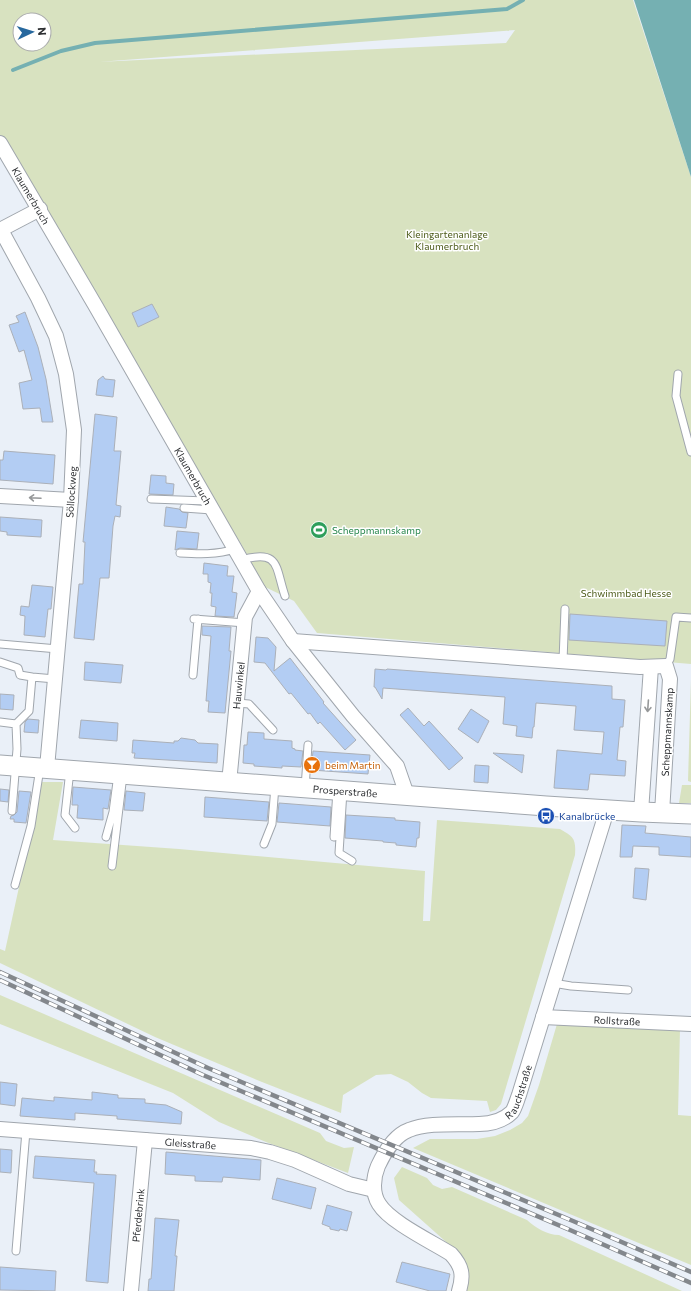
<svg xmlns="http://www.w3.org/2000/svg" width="691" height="1291" viewBox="0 0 691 1291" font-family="Commissioner,sans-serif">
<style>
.green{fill:#d8e2c0;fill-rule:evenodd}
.water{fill:#75b0b2}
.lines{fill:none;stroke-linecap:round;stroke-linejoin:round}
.stream{stroke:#75b0b2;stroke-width:4}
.building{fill:#b3cdf3;stroke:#abb0b8}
.lane-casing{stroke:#a0a6ad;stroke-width:9}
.street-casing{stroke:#a0a6ad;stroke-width:16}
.secondary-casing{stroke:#a0a6ad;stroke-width:21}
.lane{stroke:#fff;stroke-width:7}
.street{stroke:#fff;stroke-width:14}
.secondary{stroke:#fff;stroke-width:19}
.rail-casing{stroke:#83878c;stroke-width:4.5}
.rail{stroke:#fff;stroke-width:3;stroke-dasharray:9;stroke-linecap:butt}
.oneway{stroke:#969899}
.labels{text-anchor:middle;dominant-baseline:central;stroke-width:3;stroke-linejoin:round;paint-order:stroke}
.street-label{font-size:10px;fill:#2e3033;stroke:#fff}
.park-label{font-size:10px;fill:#4c5b19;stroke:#fff}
.leisure-label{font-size:10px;fill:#27864d;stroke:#fff;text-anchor:start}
.food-label{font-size:10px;fill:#c56008;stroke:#fff;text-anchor:start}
.transit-label{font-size:10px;fill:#164399;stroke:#fff;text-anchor:start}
</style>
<rect width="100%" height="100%" fill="#eaf0f8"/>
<!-- green -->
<path class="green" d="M0,0H633L691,177V664L317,633L294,601L265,587L240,542L119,354L0,140ZM20,20H44V44H20ZM515,30L506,43L97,62H98Z
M691,679V782L688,781Z
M42,782H63L53,840L179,849L425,871L423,921H430L437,820L560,829C574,837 576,839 575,855L501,1104L496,1110L490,1112L487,1101L431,1098L422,1093L408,1082L391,1074L376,1075L343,1095L341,1113L262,1082L155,1037L0,963V949L5,951Z
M682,785H691V803H679Z
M0,995L320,1133L326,1141L344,1148L354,1147L348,1173L266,1142L219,1122L173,1093L0,1024Z
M557,1024L680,1029L678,1115L691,1116V1265L413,1148L430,1139H477L495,1136L510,1130L522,1123L528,1116L539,1085Z
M402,1167L427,1178L433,1185L442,1189L452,1187L527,1220C536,1228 547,1235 559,1235L682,1291H462L454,1249L399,1200L394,1178Z"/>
<!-- water -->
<path class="water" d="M634,0H691V177Z"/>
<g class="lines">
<!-- stream -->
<path class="stream" d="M13,70L61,51L95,43L507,9L523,0"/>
</g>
<!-- building -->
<path class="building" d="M152,304L159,317L138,327L132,313Z
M25,312L38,347L46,379L53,422H42L40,408L23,409L19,383L32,380L24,350L19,352L9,325L19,322L16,316Z
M103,376L105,379L115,380L113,397L96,395L98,380Z
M95,414L117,417L114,451H121L116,505L121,506L120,517L115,516L113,526L109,578H100L94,640L74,638L79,584H83L85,542H83Z
M4,451L55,455L53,484L0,480V460H3Z
M151,475L166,476V483L174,484L173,495L149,494Z
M166,507L179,509L182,512L188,513L186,528L164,526Z
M0,517L42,520L41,537L7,535V532L0,531Z
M177,531L199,533L197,549L180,548L175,550Z
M204,563L228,566L227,576H234L232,592L237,593L234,617L215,616L216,607L211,606L212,593H210L211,583L208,582V574H203Z
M32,585L53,587L51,609H48L45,637L24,635L25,616L20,615L21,606L29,607Z
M570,614L667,621L665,646L569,640Z
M202,626L231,627L229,651H231L225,713L208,712L209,701H206L211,636L202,635Z
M256,637L268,638L276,647L274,671L290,658L324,702L323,703L356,740L345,750L320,722L318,724L310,713L308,714L291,693L289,694L265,663L254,662Z
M85,662L123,665L121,683L84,680Z
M375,669L386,670L387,669L612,686V699L625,700L623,727H620L617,760L626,761L625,776L590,774L588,790L554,788L557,750L602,754L604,732L574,730L576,706L536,703L534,727H533L532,738L516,736L517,726L503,724L505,697L383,688L382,699L375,687H374Z
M0,694L14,695L13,710L0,709Z
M408,708L424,726L429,721L463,758L449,770L400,715Z
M471,709L489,721L478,743L458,729Z
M28,719L39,720L38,733L24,732L25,722Z
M81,720L118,723L117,741L79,738Z
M248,732L264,733V739L292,741V748L295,749V750L303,751L301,767L282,766V768L254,766V764L243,763L244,745H247Z
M181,738L195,740L198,743L218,744L217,763L134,758L135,753H132L133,740L174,743V741H178Z
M313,751L370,755L368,774L311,770Z
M493,753L524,755L522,773Z
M475,765L489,766L488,783L474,782Z
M73,787L111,790L108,809L103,808V820L77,818L78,805H72Z
M0,789L9,790L8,802L0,801Z
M19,791L31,792L26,823L14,822V819H10L11,816L14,815L17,812Z
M126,791L145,793L143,811L124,810Z
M205,797L269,802L267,821L204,817Z
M279,803L331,807L330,826L277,822Z
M346,815L395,818V820L420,822L419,838H417L416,847L396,845V843L383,842V841L345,838Z
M622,825L646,826L645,833L691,837V857L659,855V847L633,846L632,857H620Z
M635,868L649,869L646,900L633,898Z
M0,1082L17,1084L15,1106L0,1104Z
M92,1092L118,1095V1098L145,1099V1103L166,1105L182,1112L181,1124L117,1119V1116L75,1113V1120L20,1116L22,1098L54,1101V1097L92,1100Z
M0,1149L12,1150L11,1173L0,1172Z
M166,1152L261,1160L260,1180L223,1177L222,1182L195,1181V1176L165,1174Z
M35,1156L95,1160L94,1172H97L96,1174L116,1175L108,1283L86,1281L94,1183L33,1178Z
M277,1178L316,1188L311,1209L272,1199Z
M327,1205L352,1212L347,1231L340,1229L339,1231L330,1229V1227L322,1224Z
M155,1218L179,1220L175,1256H177L174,1291H148L149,1279H151L152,1267Z
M402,1262L450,1274L446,1291H430L396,1282Z
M0,1267L56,1271L55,1291L0,1290Z"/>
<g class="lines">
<!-- lane casing -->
<g class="lane-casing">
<path id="lane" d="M678,374L676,396L691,452
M151,499L207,501
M184,508L212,510
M180,553C197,554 218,555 234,549
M241,560C280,549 275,566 285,596
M194,619L245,623
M0,644L58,649
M563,661L565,609
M0,662L18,668L20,675L32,677L29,711L16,724L0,722
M666,666L670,659L676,617L691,618
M193,675L198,619
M32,677L55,679
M237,703L249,704L273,730
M70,770L65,815L75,828
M305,788L308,745
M343,791L339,853L352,861
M12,811L17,749L16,724
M106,837L113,812L118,774
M334,837L337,790
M264,844L272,824L275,786
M112,866L123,775
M15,885L31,826L40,768
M553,983L571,986L628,990
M16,1251L26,1131"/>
</g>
<!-- street casing -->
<g class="street-casing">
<g id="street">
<path id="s1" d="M0,143L95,305L259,591L293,641L353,716L397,766L407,795"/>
<path d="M0,230L40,209"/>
<path d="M1,230L38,298L56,336L66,374L74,430L71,500L47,768"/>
<path d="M0,496L71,500"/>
<path d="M293,641L640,667L666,666L670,679L662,813"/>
<path id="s2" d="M229,783L245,617L259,591"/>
<path d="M641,812L651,667"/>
<path id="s3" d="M543,1017L691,1024"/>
<path id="s4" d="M0,1129L251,1148L270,1152L295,1160L349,1184L374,1190"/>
<path id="s5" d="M131,1291L145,1140"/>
<path id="s6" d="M459,1291C464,1275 462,1266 451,1254C432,1242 390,1222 379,1204C372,1193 373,1178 378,1166C384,1153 395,1135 409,1130C428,1122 458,1125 479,1124C490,1124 503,1121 512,1112C515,1108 517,1100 519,1095L607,810"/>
</g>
</g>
<!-- secondary casing -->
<g class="secondary-casing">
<g id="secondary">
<path id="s7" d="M0,765L546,806L641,812L691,814"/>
</g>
</g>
<!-- lane -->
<use href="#lane" class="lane"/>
<!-- street -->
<use href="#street" class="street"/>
<!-- secondary -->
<use href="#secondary" class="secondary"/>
<!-- rail casing -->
<g class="rail-casing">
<path id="rail" d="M0,972L208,1068L573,1221L691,1272
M0,980L203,1075L570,1230L691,1283"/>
</g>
<!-- rail -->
<use href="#rail" class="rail"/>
</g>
<!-- one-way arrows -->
<defs><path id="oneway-shaft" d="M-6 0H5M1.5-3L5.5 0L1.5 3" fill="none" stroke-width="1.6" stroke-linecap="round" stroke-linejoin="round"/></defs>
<g class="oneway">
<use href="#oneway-shaft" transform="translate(35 498) rotate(-177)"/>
<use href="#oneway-shaft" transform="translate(648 706) rotate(94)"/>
</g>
<!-- icons -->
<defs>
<g id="stadium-disc" transform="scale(0.9)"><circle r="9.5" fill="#2e9e5b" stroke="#fff"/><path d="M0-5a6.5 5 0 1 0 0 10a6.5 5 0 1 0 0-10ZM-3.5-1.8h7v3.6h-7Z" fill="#fff"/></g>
<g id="bar-disc" transform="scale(0.9)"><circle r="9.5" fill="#e8710a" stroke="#fff"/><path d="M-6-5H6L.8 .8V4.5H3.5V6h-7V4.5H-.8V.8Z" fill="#fff"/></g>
<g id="bus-disc" transform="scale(0.9)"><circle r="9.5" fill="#1a4fb4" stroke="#fff"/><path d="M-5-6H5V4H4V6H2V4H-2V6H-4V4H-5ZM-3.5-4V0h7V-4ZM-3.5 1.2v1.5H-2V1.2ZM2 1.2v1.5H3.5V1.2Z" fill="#fff"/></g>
</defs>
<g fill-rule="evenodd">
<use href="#stadium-disc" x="319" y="530"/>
<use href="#bar-disc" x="312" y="765"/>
<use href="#bus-disc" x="546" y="816"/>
</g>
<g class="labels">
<!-- street labels -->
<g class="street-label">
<text stroke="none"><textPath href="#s1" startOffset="61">Klaumerbruch</textPath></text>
<text stroke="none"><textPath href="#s1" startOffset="385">Klaumerbruch</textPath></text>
<text transform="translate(71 492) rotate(-86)">Söllockweg</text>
<text stroke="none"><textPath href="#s2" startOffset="98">Hauwinkel</textPath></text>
<text transform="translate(667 732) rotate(-87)">Scheppmannskamp</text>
<text stroke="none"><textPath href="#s7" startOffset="346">Prosperstraße</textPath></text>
<text stroke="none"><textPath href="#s3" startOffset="74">Rollstraße</textPath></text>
<text stroke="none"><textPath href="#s6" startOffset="344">Rauchstraße</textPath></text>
<text stroke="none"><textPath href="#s4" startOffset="191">Gleisstraße</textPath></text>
<text stroke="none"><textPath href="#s5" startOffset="76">Pferdebrink</textPath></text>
</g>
<!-- park labels -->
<g class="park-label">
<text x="447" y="234">Kleingartenanlage<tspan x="447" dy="12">Klaumerbruch</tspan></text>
<text x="626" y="593">Schwimmbad Hesse</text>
</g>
<!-- leisure labels -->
<g class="leisure-label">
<text x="332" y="530">Scheppmannskamp</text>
</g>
<!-- food labels -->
<g class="food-label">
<text x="325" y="765">beim Martin</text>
</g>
<!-- transit labels -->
<g class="transit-label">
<text x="559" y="816">Kanalbrücke</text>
</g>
</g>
<!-- north arrow -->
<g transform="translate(32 32) rotate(86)"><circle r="19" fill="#ffffff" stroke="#abacad"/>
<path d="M0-3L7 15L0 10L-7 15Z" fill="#27689e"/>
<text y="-6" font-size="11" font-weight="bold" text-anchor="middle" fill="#2e3033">N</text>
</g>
</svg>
